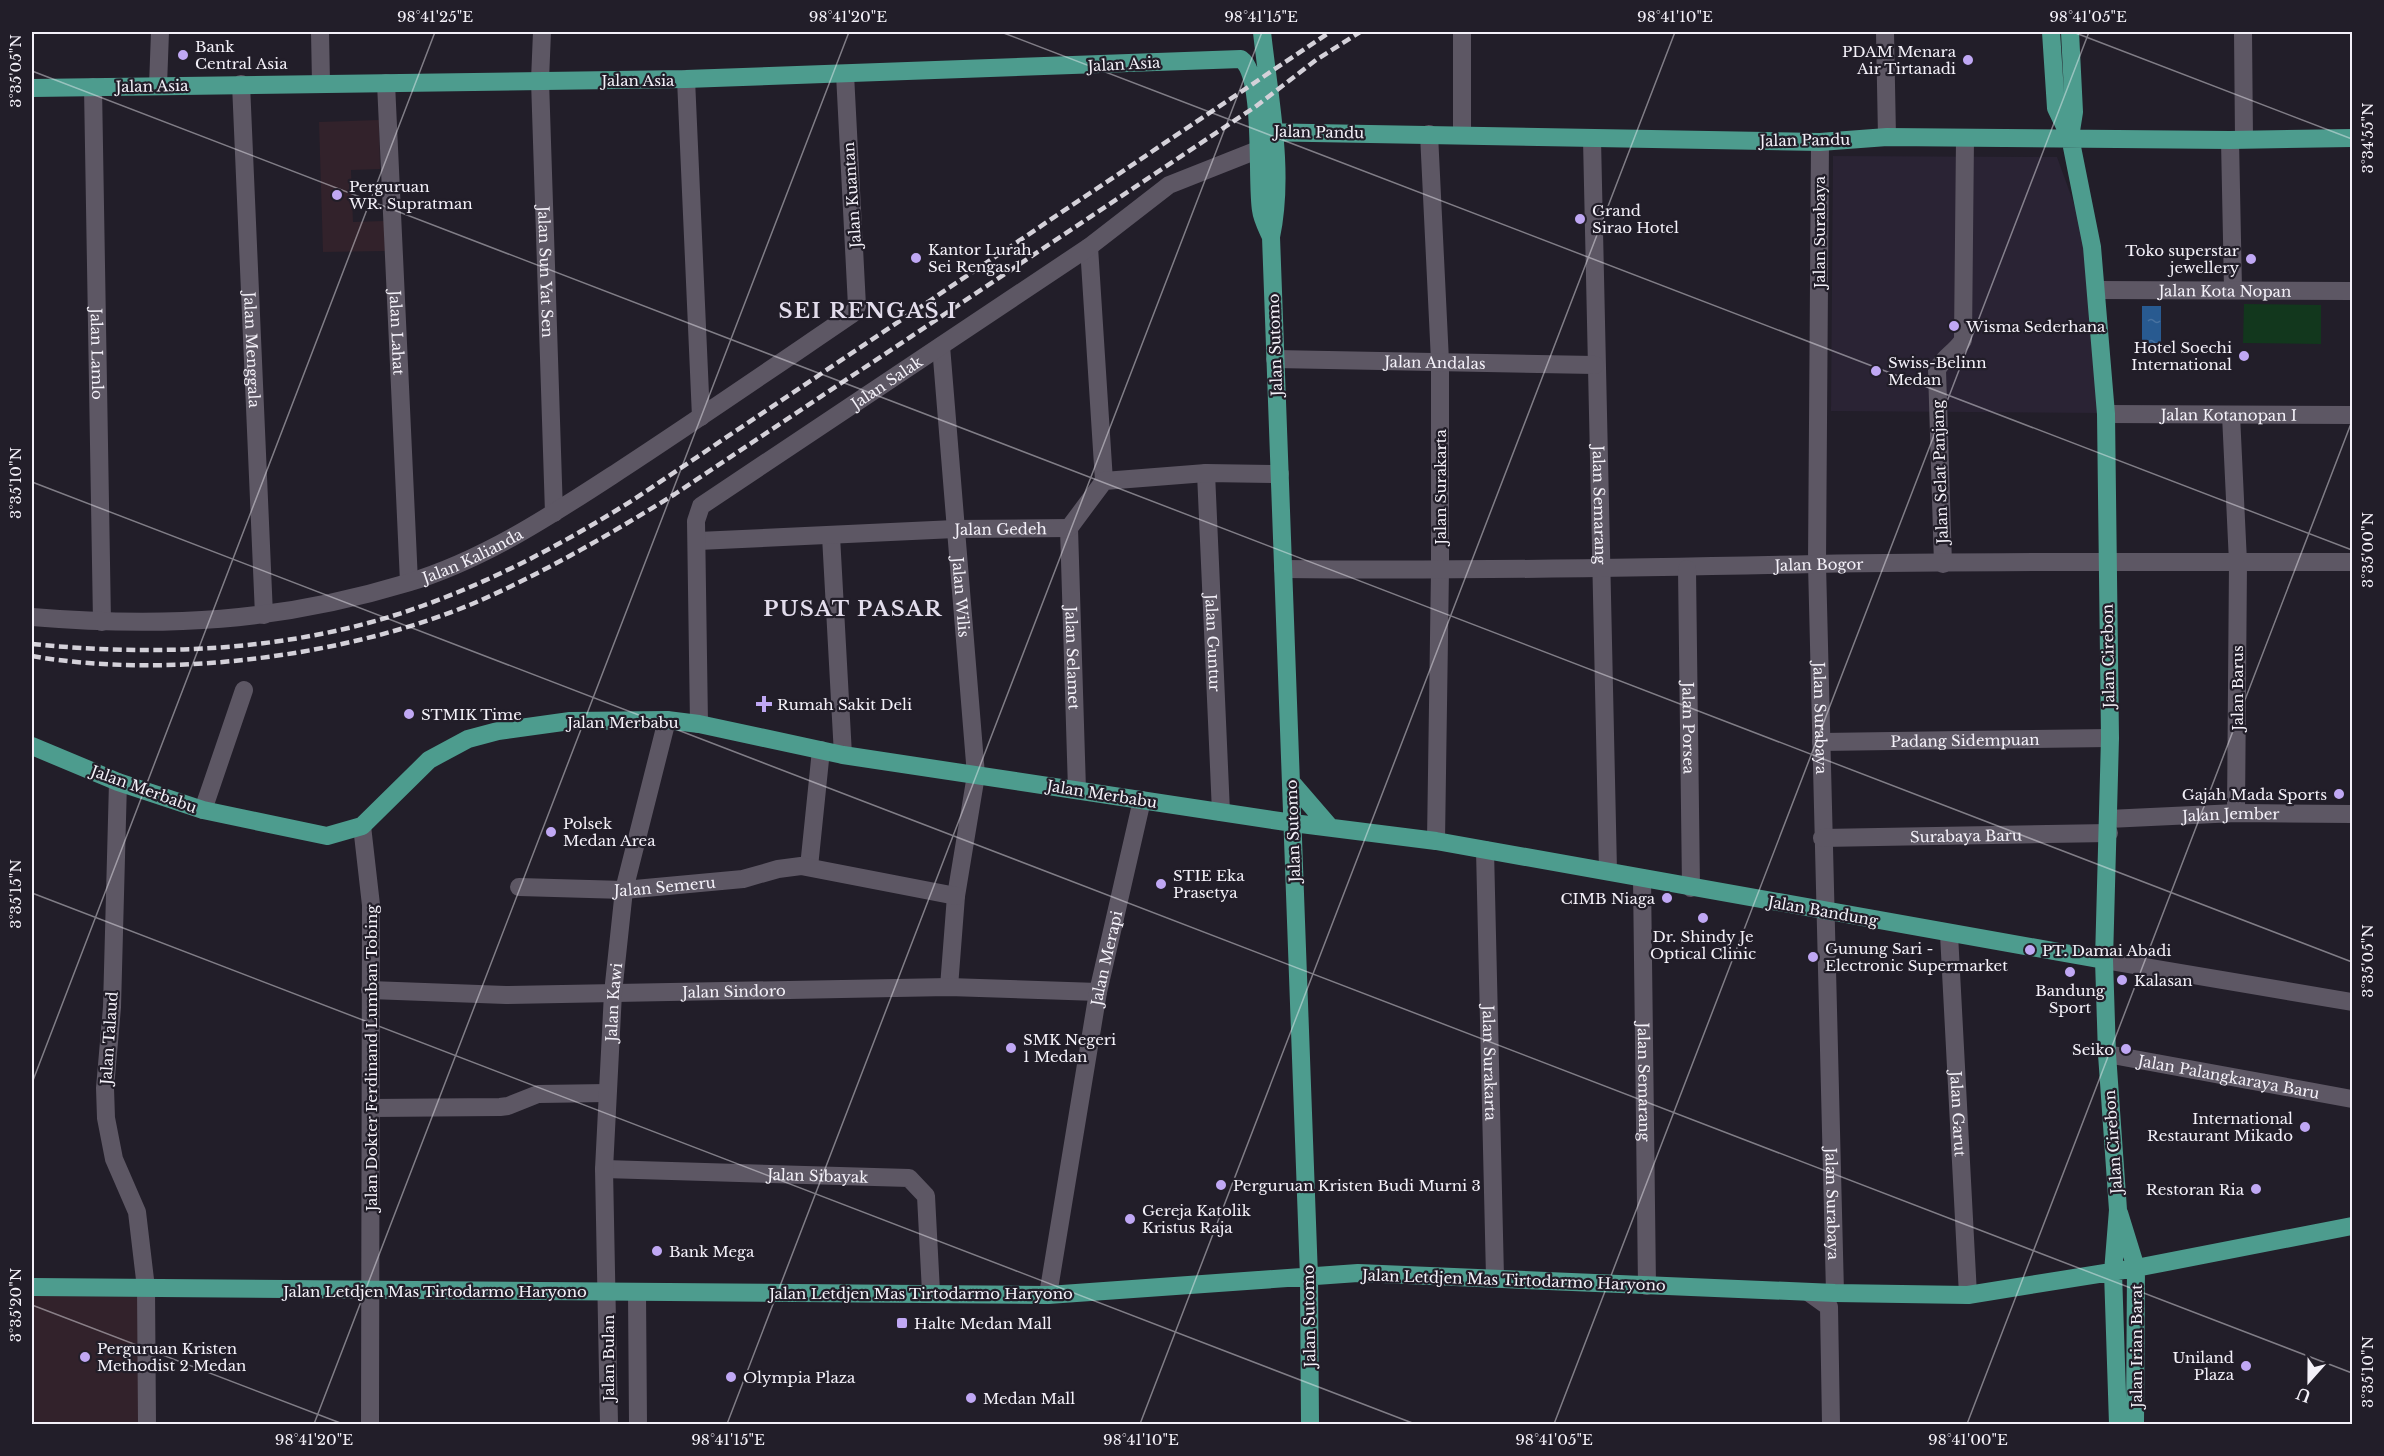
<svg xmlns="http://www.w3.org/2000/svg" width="2384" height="1456" viewBox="0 0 2384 1456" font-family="'Libre Baskerville',serif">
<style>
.built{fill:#2a2334}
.education{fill:#32222b}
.green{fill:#12371d}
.water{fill:url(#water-ripples)}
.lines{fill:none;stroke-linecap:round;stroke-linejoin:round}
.minor{stroke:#5d5764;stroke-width:18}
.major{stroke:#4d9c8e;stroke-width:18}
.rail{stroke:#d4d1d9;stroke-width:4.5;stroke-dasharray:9 4.5;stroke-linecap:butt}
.ticks{fill:none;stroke:#f4f1f9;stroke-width:1.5;stroke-opacity:0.45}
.poi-dot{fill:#c0a8f4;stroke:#221e29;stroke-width:2}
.labels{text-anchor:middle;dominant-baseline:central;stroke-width:4.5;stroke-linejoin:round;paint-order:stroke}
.poi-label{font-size:15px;fill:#f4f1f9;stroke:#221e29;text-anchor:start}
.street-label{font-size:15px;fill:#f4f1f9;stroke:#221e29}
.district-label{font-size:21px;font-weight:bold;letter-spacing:1.5px;fill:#e3ddec;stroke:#221e29}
.neatline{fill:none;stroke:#f4f1f9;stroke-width:2}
.ticks-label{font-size:15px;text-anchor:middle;fill:#f4f1f9}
</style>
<defs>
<pattern id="water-ripples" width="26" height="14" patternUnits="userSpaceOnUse" patternTransform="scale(1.5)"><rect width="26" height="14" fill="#285a90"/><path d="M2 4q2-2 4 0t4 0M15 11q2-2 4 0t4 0" fill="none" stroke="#4872a0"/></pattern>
</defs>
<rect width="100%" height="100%" fill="#221e29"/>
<!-- built -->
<path class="built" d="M1833,156L2057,157L2090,248L2102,413L1831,411Z"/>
<!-- education -->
<path class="education" d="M379,120L380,169L351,170L353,222L384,221L385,251L323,252L319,122Z
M32,1288L138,1289V1424H32Z"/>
<!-- green -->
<path class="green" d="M2244,304L2321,305V344L2243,343Z"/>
<!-- water -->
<path class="water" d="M2142,306H2161V343H2142Z"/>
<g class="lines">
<!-- minor -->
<g class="minor">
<path d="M320,32L321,83"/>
<path id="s1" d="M542,32L540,80L554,513"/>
<path d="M1462,32V133"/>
<path d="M1885,32L1887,137"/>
<path d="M2243,32L2244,139"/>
<path d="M686,79L701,417"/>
<path id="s2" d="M386,83L409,582"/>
<path id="s3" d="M241,84L264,615"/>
<path d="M158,86L160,32"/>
<path id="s4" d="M93,87L102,622"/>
<path d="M1429,134L1440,361V570L1436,841"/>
<path id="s5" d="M1592,139L1608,871"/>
<path d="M2230,140L2233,289"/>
<path id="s6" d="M1820,142L1817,564L1835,1293"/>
<path d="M1089,247L1104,481"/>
<path id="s7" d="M2097,290L2352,291"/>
<path id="s8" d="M941,346L976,775L956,896L949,987"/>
<path id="s9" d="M1275,359L1595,365"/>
<path id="s10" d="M2106,414L2352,415"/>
<path d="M2231,415L2238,562L2236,813"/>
<path id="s11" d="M1206,473L1221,812"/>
<path id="s12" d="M1069,528L1077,790"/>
<path d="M1069,528L1104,481L1206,473L1280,474"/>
<path d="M831,536L843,755"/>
<path id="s13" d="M698,541L955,529L1069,528"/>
<path d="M1943,564L1937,370C1943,357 1956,352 1963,340L1965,138"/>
<path id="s14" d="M1283,569C1461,571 1638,568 1815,564C1994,561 2173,562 2352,562"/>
<path id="s15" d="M1687,569L1691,888"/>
<path id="s16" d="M32,617C165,628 278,622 407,583C484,560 553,514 619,471C697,420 774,367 852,314L857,306L845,74"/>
<path id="s17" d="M699,724L696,521L701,506L1089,247L1169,185L1260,149"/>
<path id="s18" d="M1821,742L2110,738"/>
<path d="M118,782L112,1007L105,1088L106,1118L114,1159L137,1212L146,1288L147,1424"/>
<path d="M203,810L244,690"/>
<path id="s19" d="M2108,819L2236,813L2352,814"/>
<path d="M362,826L371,905L370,1424"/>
<path id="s20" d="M1822,838L2109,833"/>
<path id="s21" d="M1485,850L1495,1277"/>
<path d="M809,867L821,750"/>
<path id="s22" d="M1642,878L1647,1286"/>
<path id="s23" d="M519,887L624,890L743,879L778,869L801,866L956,896"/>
<path id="s24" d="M1949,934L1968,1295"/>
<path d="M2104,960L2352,1002"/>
<path id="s25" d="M370,990L506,995L949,987L1098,992"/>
<path id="s26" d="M2107,1054L2352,1099"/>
<path d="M371,1108L500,1107L508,1106L538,1094L607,1093"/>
<path id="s27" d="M604,1169L909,1178L926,1196L931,1292"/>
<path d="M637,1292L638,1424"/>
<path d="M1808,1292L1829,1307L1831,1424"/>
<path id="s28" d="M1048,1295L1098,992L1142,800"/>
<path id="s29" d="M609,1424L604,1169L613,993L624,890L667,720"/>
</g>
<!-- major -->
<path class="major" d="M1262,32C1269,98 1285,171 1271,237L1309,1277L1310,1424
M2051,32L2056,108L2070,137L2092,247L2106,414L2110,738L2104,960L2107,1054L2118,1210L2113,1272L2118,1424
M32,88L686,79L1241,59C1265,76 1256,181 1261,210C1262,219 1267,228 1271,237
M1262,132L1820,142L1887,137L2230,140L2352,138
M2070,137L2074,112L2070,32
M32,746L118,782L203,810L327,836L362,826L429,760L468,739L498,731L570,721L667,720L699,724L843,755L1293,823L1436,841L2104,960
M1291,782L1329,826
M2119,1213L2136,1268L2135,1424
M32,1287L1048,1295L1358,1273L1835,1293L1968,1295L2136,1268L2352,1226"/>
<!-- rail -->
<path class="rail" d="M32,644C162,657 298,651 422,606C497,579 566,542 633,500L1330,32
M32,656C168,680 352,656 479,601C547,571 612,533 675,494L1255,107L1316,60L1360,32"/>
</g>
<!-- ticks -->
<path class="ticks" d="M1001,32L2352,550M2073,32L2352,139M32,71L2352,962M32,482L2352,1373M32,893L1415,1424M32,1083L435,32M32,1305L343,1424M314,1424L849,32M727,1424L1262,32M1140,1424L1675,32M1554,1424L2089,32M1967,1424L2352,421"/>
<!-- markers -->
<g class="poi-dot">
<circle cx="183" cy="55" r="6"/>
<circle cx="1968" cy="60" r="6"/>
<circle cx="337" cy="195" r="6"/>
<circle cx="1580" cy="219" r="6"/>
<circle cx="916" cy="258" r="6"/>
<circle cx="2251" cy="259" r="6"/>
<circle cx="1954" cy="326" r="6"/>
<circle cx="2244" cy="356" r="6"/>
<circle cx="1876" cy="371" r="6"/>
<path d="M761 695h6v6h6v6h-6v6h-6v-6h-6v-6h6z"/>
<circle cx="409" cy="714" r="6"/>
<circle cx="2339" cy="794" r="6"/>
<circle cx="551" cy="832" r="6"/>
<circle cx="1161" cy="884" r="6"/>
<circle cx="1667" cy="898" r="6"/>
<circle cx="1703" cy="918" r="6"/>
<circle cx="2030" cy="950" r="6"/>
<circle cx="1813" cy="957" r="6"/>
<circle cx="2070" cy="972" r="6"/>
<circle cx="2122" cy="980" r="6"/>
<circle cx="1011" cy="1048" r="6"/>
<circle cx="2126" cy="1049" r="6"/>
<circle cx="2305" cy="1127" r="6"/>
<circle cx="1221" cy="1185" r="6"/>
<circle cx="2256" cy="1189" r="6"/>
<circle cx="1130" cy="1219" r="6"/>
<circle cx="657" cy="1251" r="6"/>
<rect x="896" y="1317" width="12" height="12" rx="3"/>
<circle cx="85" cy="1357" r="6"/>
<circle cx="2246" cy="1366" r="6"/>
<circle cx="731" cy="1377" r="6"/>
<circle cx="971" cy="1398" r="6"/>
</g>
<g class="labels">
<!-- poi labels -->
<g class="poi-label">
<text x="195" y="46">Bank<tspan x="195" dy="17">Central Asia</tspan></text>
<text x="1956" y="51" text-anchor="end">PDAM Menara<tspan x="1956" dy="17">Air Tirtanadi</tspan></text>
<text x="349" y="186">Perguruan<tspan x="349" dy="17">WR. Supratman</tspan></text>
<text x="1592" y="210">Grand<tspan x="1592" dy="17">Sirao Hotel</tspan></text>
<text x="928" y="249">Kantor Lurah<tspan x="928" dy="17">Sei Rengas 1</tspan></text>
<text x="2239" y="250" text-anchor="end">Toko superstar<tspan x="2239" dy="17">jewellery</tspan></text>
<text x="1966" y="326">Wisma Sederhana</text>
<text x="2232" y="347" text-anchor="end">Hotel Soechi<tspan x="2232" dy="17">International</tspan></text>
<text x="1888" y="362">Swiss-Belinn<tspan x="1888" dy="17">Medan</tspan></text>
<text x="777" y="704">Rumah Sakit Deli</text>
<text x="421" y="714">STMIK Time</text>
<text x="2327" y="794" text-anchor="end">Gajah Mada Sports</text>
<text x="563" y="823">Polsek<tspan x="563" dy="17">Medan Area</tspan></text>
<text x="1173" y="875">STIE Eka<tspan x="1173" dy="17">Prasetya</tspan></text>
<text x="1655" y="898" text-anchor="end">CIMB Niaga</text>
<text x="1703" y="936" text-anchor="middle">Dr. Shindy Je<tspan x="1703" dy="17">Optical Clinic</tspan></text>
<text x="1825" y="948">Gunung Sari -<tspan x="1825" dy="17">Electronic Supermarket</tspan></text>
<text x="2042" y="950">PT. Damai Abadi</text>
<text x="2134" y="980">Kalasan</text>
<text x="2070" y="990" text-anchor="middle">Bandung<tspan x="2070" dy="17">Sport</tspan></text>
<text x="1023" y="1039">SMK Negeri<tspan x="1023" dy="17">1 Medan</tspan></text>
<text x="2114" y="1049" text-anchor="end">Seiko</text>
<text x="2293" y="1118" text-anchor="end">International<tspan x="2293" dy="17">Restaurant Mikado</tspan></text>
<text x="1233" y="1185">Perguruan Kristen Budi Murni 3</text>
<text x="2244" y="1189" text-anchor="end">Restoran Ria</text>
<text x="1142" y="1210">Gereja Katolik<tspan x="1142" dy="17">Kristus Raja</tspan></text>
<text x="669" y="1251">Bank Mega</text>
<text x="914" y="1323">Halte Medan Mall</text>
<text x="97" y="1348">Perguruan Kristen<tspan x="97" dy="17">Methodist 2 Medan</tspan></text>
<text x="2234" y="1357" text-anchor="end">Uniland<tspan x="2234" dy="17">Plaza</tspan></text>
<text x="743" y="1377">Olympia Plaza</text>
<text x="983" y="1398">Medan Mall</text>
</g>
<!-- street labels -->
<g class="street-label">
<text transform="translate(1124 64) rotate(-3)">Jalan Asia</text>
<text x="638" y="80">Jalan Asia</text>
<text transform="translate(152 86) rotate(-1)">Jalan Asia</text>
<text transform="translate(1319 132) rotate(1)">Jalan Pandu</text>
<text transform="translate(1805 140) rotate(-1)">Jalan Pandu</text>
<text transform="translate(852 195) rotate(-94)">Jalan Kuantan</text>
<text transform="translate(1819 232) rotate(-90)">Jalan Surabaya</text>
<text stroke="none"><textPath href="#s1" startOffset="240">Jalan Sun Yat Sen</textPath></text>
<text stroke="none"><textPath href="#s7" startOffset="128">Jalan Kota Nopan</textPath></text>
<text stroke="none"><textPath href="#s2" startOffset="250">Jalan Lahat</textPath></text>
<text transform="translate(1275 345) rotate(-92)">Jalan Sutomo</text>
<text stroke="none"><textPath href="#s3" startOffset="266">Jalan Menggala</textPath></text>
<text stroke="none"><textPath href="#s4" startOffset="267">Jalan Lamlo</textPath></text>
<text stroke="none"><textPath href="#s9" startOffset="160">Jalan Andalas</textPath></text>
<text stroke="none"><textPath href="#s17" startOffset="442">Jalan Salak</textPath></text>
<text stroke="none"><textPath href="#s10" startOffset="123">Jalan Kotanopan I</textPath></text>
<text transform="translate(1940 472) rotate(-92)">Jalan Selat Panjang</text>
<text transform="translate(1440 487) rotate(-90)">Jalan Surakarta</text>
<text stroke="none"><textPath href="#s5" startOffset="366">Jalan Semarang</textPath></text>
<text stroke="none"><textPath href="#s13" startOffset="303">Jalan Gedeh</textPath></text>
<text stroke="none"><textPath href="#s16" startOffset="450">Jalan Kalianda</textPath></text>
<text stroke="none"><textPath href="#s14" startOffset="536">Jalan Bogor</textPath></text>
<text stroke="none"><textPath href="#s8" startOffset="252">Jalan Wilis</textPath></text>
<text stroke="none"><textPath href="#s11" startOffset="170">Jalan Guntur</textPath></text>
<text transform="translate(2108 656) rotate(-91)">Jalan Cirebon</text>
<text stroke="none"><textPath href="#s12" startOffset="130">Jalan Selamet</textPath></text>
<text transform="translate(2237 688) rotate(-90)">Jalan Barus</text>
<text stroke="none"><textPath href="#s6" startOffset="576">Jalan Surabaya</textPath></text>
<text x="623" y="722">Jalan Merbabu</text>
<text stroke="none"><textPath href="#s15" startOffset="159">Jalan Porsea</textPath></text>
<text stroke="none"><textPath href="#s18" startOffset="144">Padang Sidempuan</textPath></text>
<text transform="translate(144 789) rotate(20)">Jalan Merbabu</text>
<text transform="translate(1102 794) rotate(9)">Jalan Merbabu</text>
<text stroke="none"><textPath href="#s19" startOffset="123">Jalan Jember</textPath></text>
<text transform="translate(1293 831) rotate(-92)">Jalan Sutomo</text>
<text stroke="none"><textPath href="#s20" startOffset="144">Surabaya Baru</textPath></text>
<text stroke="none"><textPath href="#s23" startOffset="146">Jalan Semeru</textPath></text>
<text transform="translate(1823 911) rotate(10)">Jalan Bandung</text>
<text stroke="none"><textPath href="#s28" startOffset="342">Jalan Merapi</textPath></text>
<text stroke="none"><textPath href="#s25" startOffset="364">Jalan Sindoro</textPath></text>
<text stroke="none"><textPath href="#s29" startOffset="422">Jalan Kawi</textPath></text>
<text transform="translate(109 1038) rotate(-86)">Jalan Talaud</text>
<text transform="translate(371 1058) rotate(-90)">Jalan Dokter Ferdinand Lumban Tobing</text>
<text stroke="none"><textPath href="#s21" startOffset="213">Jalan Surakarta</textPath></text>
<text stroke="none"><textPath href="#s26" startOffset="124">Jalan Palangkaraya Baru</textPath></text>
<text stroke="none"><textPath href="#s22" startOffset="204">Jalan Semarang</textPath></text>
<text stroke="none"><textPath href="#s24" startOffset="180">Jalan Garut</textPath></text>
<text transform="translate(2113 1142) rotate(-94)">Jalan Cirebon</text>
<text stroke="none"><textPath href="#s27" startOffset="214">Jalan Sibayak</textPath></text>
<text stroke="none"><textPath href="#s6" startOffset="1062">Jalan Surabaya</textPath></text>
<text transform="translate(1514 1280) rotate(2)">Jalan Letdjen Mas Tirtodarmo Haryono</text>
<text x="435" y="1291">Jalan Letdjen Mas Tirtodarmo Haryono</text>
<text x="921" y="1293">Jalan Letdjen Mas Tirtodarmo Haryono</text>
<text transform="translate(1309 1316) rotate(-91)">Jalan Sutomo</text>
<text transform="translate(2136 1346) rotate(-90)">Jalan Irian Barat</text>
<text transform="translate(608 1358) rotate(-90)">Jalan Bulan</text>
</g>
<!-- district labels -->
<g class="district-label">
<text x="868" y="311">SEI RENGAS I</text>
<text x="853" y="609">PUSAT PASAR</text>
</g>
</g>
<!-- border -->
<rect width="2384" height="1456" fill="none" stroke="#221e29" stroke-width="66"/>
<!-- north arrow -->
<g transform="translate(2309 1381) rotate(201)" stroke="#221e29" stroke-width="4.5" paint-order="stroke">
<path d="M0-4.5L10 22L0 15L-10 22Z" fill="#f4f1f9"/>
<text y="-9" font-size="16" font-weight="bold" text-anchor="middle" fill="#f4f1f9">U</text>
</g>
<rect x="33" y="33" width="2318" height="1390" class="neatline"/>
<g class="ticks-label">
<text x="435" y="22">98°41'25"E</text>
<text x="848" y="22">98°41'20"E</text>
<text x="1261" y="22">98°41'15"E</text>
<text x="1675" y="22">98°41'10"E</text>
<text x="2088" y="22">98°41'05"E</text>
<text transform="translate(16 71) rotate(-90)" y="5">3°35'05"N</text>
<text transform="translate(2368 138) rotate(-90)" y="5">3°34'55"N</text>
<text transform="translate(16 483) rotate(-90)" y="5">3°35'10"N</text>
<text transform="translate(2368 550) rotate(-90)" y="5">3°35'00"N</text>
<text transform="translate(16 894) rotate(-90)" y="5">3°35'15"N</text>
<text transform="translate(2368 961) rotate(-90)" y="5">3°35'05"N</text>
<text transform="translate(16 1305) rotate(-90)" y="5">3°35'20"N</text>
<text transform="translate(2368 1372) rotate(-90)" y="5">3°35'10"N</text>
<text x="314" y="1445">98°41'20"E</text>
<text x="728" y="1445">98°41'15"E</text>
<text x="1141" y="1445">98°41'10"E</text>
<text x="1554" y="1445">98°41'05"E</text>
<text x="1968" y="1445">98°41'00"E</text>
</g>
</svg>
